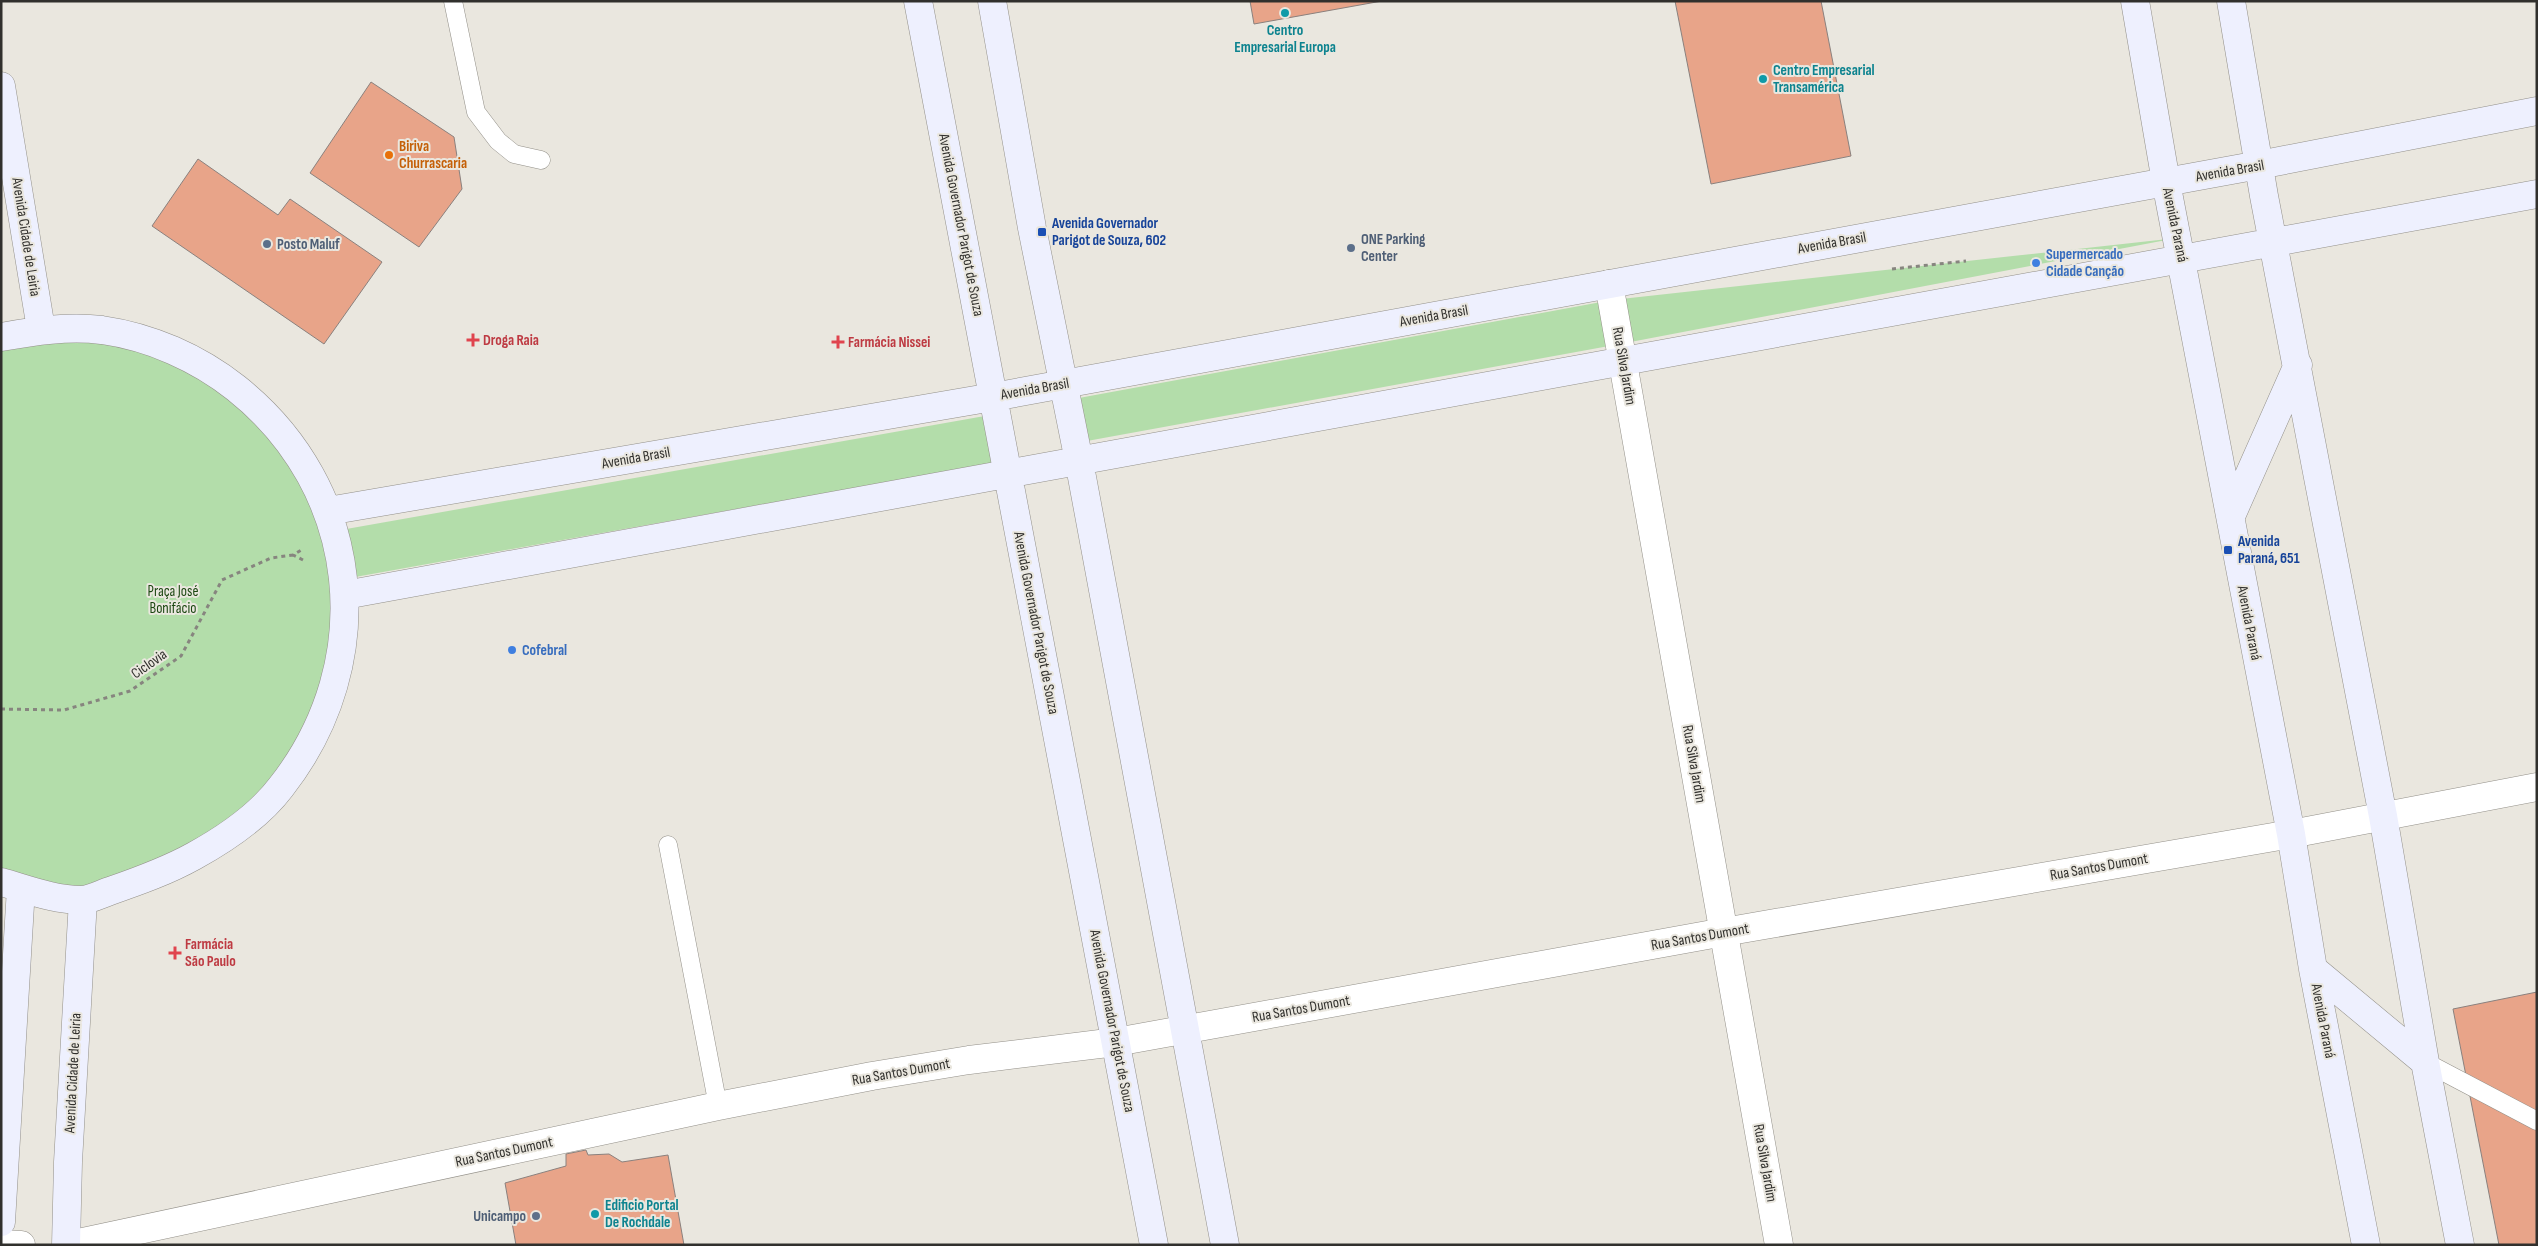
<svg xmlns="http://www.w3.org/2000/svg" width="2538" height="1246" viewBox="0 0 2538 1246" font-family="'Sofia Sans Condensed',sans-serif">
<style>
.green{fill:#b3ddaa}
.building{fill:#e8a489;stroke:#8a817e}
.lines{fill:none;stroke-linecap:round;stroke-linejoin:round}
.service-casing{stroke:#939089;stroke-width:19}
.minor-casing{stroke:#939089;stroke-width:29}
.tertiary-casing{stroke:#939089;stroke-width:29}
.secondary-casing{stroke:#939089;stroke-width:29}
.path{stroke:#87857f;stroke-width:3;stroke-dasharray:4 4;stroke-linecap:butt}
.service{stroke:#fff;stroke-width:18}
.minor{stroke:#fff;stroke-width:28}
.tertiary{stroke:#fff;stroke-width:28}
.secondary{stroke:#eef0fe;stroke-width:28}
.culture-dot{fill:#0f9aa8;stroke:#eae7df;stroke-width:2}
.food-dot{fill:#e8710a;stroke:#eae7df;stroke-width:2}
.transit-dot{fill:#1a4fb4;stroke:#eae7df;stroke-width:2}
.service-dot{fill:#5c6f8a;stroke:#eae7df;stroke-width:2}
.shop-dot{fill:#3f7fe0;stroke:#eae7df;stroke-width:2}
.health-dot{fill:#e0444e;stroke:#eae7df;stroke-width:2}
.labels{text-anchor:middle;dominant-baseline:central;stroke-width:4;stroke-linejoin:round;paint-order:stroke}
.culture-label{font-size:15px;font-weight:bold;fill:#0d838f;stroke:#eae7df;text-anchor:start}
.food-label{font-size:15px;font-weight:bold;fill:#c56008;stroke:#eae7df;text-anchor:start}
.street-label{font-size:15px;fill:#31302d;stroke:#eae7df}
.transit-label{font-size:15px;font-weight:bold;fill:#164399;stroke:#eae7df;text-anchor:start}
.service-label{font-size:15px;font-weight:bold;fill:#4e5e75;stroke:#eae7df;text-anchor:start}
.shop-label{font-size:15px;font-weight:bold;fill:#366cbe;stroke:#eae7df;text-anchor:start}
.health-label{font-size:15px;font-weight:bold;fill:#be3a42;stroke:#eae7df;text-anchor:start}
.park-label{font-size:15px;fill:#1b4711;stroke:#eae7df}
</style>
<rect width="100%" height="100%" fill="#eae7df"/>
<!-- green -->
<path class="green" d="M2177,238L1620,344L1076,443L1068,400L1612,300Z
M102,330L263,410L335,531L996,414L1005,461L344,579L318,730L230,836L83,900L1,882V337Z"/>
<!-- building -->
<path class="building" d="M1250,1H1382L1254,24Z
M1675,1H1821L1851,156L1711,184Z
M371,82L454,137L462,189L419,247L310,173Z
M198,159L278,215L290,199L382,262L324,344L152,226Z
M2537,992V1245H2499L2453,1009Z
M586,1150L588,1155L609,1154L622,1162L668,1155L684,1245H516L505,1183L566,1166V1154Z"/>
<g class="lines">
<!-- service casing -->
<g class="service-casing">
<path id="service" d="M453,1L476,112L498,141L514,154L541,160
M668,845L718,1106
M2425,1062L2537,1121"/>
</g>
<!-- minor casing -->
<g class="minor-casing">
<path id="minor" d="M1609,284L1779,1245"/>
</g>
<!-- tertiary casing -->
<g class="tertiary-casing">
<path id="tertiary" d="M1,1244L21,1245
M69,1245L718,1106L872,1076L969,1060L1116,1042L1724,932L2291,834L2537,787"/>
</g>
<!-- secondary casing -->
<g class="secondary-casing">
<path id="secondary" d="M918,1L1154,1245
M992,1L1032,228L1079,461L1225,1245
M2135,1L2166,182L2291,834L2313,969L2366,1245
M2231,1L2264,196L2383,816L2425,1062L2460,1245
M1,86L41,329
M1,337C34,331 68,326 102,330C151,337 198,358 236,388C362,488 380,661 281,787C259,816 225,839 194,856C167,871 139,881 110,891C101,894 90,900 81,900C54,900 26,889 1,882
M328,511L993,397L2259,165L2537,111
M2231,516L2298,365
M345,595L2537,194
M2313,969L2425,1062
M1,1222L21,888
M66,1245L68,1162L83,900"/>
</g>
<!-- path -->
<path class="path" d="M1892,269L1966,261
M303,560L293,555L303,549
M1,709L64,710L130,691L181,656L222,580L271,558L293,555"/>
<!-- service -->
<use href="#service" class="service"/>
<!-- minor -->
<use href="#minor" class="minor"/>
<!-- tertiary -->
<use href="#tertiary" class="tertiary"/>
<!-- secondary -->
<use href="#secondary" class="secondary"/>
</g>
<!-- markers -->
<g class="culture-dot">
<circle cx="1285" cy="13" r="5"/>
<circle cx="1763" cy="79" r="5"/>
<circle cx="595" cy="1214" r="5"/>
</g>
<circle class="food-dot" cx="389" cy="155" r="5"/>
<g class="transit-dot">
<rect x="1037" y="227" width="10" height="10" rx="2.5"/>
<rect x="2223" y="545" width="10" height="10" rx="2.5"/>
</g>
<g class="service-dot">
<circle cx="267" cy="244" r="5"/>
<circle cx="1351" cy="248" r="5"/>
<circle cx="536" cy="1216" r="5"/>
</g>
<g class="shop-dot">
<circle cx="2036" cy="263" r="5"/>
<circle cx="512" cy="650" r="5"/>
</g>
<g class="health-dot">
<path d="M470.5 332.5h5v5h5v5h-5v5h-5v-5h-5v-5h5z"/>
<path d="M835.5 334.5h5v5h5v5h-5v5h-5v-5h-5v-5h5z"/>
<path d="M172.5 945.5h5v5h5v5h-5v5h-5v-5h-5v-5h5z"/>
</g>
<g class="labels">
<!-- culture labels -->
<g class="culture-label">
<text x="1285" y="30" text-anchor="middle">Centro<tspan x="1285" dy="17">Empresarial Europa</tspan></text>
<text x="1773" y="70">Centro Empresarial<tspan x="1773" dy="17">Transamérica</tspan></text>
<text x="605" y="1205">Edificio Portal<tspan x="605" dy="17">De Rochdale</tspan></text>
</g>
<!-- food labels -->
<g class="food-label">
<text x="399" y="146">Biriva<tspan x="399" dy="17">Churrascaria</tspan></text>
</g>
<!-- street labels -->
<g class="street-label">
<text transform="translate(2230 171) rotate(-10)">Avenida Brasil</text>
<text transform="translate(961 225) rotate(79)">Avenida Governador Parigot de Souza</text>
<text transform="translate(2175 225) rotate(78)">Avenida Paraná</text>
<text transform="translate(26 237) rotate(81)">Avenida Cidade de Leiria</text>
<text transform="translate(1832 243) rotate(-10)">Avenida Brasil</text>
<text transform="translate(1434 316) rotate(-10)">Avenida Brasil</text>
<text transform="translate(1624 366) rotate(80)">Rua Silva Jardim</text>
<text transform="translate(1035 389) rotate(-10)">Avenida Brasil</text>
<text transform="translate(636 458) rotate(-10)">Avenida Brasil</text>
<text transform="translate(1036 623) rotate(79)">Avenida Governador Parigot de Souza</text>
<text transform="translate(2249 623) rotate(79)">Avenida Paraná</text>
<text transform="translate(149 664) rotate(-35)">Ciclovia</text>
<text transform="translate(1694 764) rotate(80)">Rua Silva Jardim</text>
<text transform="translate(2099 867) rotate(-10)">Rua Santos Dumont</text>
<text transform="translate(1700 937) rotate(-10)">Rua Santos Dumont</text>
<text transform="translate(1301 1009) rotate(-10)">Rua Santos Dumont</text>
<text transform="translate(1112 1021) rotate(79)">Avenida Governador Parigot de Souza</text>
<text transform="translate(2323 1021) rotate(79)">Avenida Paraná</text>
<text transform="translate(901 1072) rotate(-10)">Rua Santos Dumont</text>
<text transform="translate(73 1073) rotate(-87)">Avenida Cidade de Leiria</text>
<text transform="translate(504 1152) rotate(-12)">Rua Santos Dumont</text>
<text transform="translate(1765 1163) rotate(80)">Rua Silva Jardim</text>
</g>
<!-- transit labels -->
<g class="transit-label">
<text x="1052" y="223">Avenida Governador<tspan x="1052" dy="17">Parigot de Souza, 602</tspan></text>
<text x="2238" y="541">Avenida<tspan x="2238" dy="17">Paraná, 651</tspan></text>
</g>
<!-- service labels -->
<g class="service-label">
<text x="1361" y="239">ONE Parking<tspan x="1361" dy="17">Center</tspan></text>
<text x="277" y="244">Posto Maluf</text>
<text x="526" y="1216" text-anchor="end">Unicampo</text>
</g>
<!-- shop labels -->
<g class="shop-label">
<text x="2046" y="254">Supermercado<tspan x="2046" dy="17">Cidade Canção</tspan></text>
<text x="522" y="650">Cofebral</text>
</g>
<!-- health labels -->
<g class="health-label">
<text x="483" y="340">Droga Raia</text>
<text x="848" y="342">Farmácia Nissei</text>
<text x="185" y="944">Farmácia<tspan x="185" dy="17">São Paulo</tspan></text>
</g>
<!-- park labels -->
<g class="park-label">
<text x="173" y="591">Praça José<tspan x="173" dy="17">Bonifácio</tspan></text>
</g>
</g>
<!-- border -->
<rect width="2538" height="1246" fill="none" stroke="#31302d" stroke-width="5"/>
</svg>
